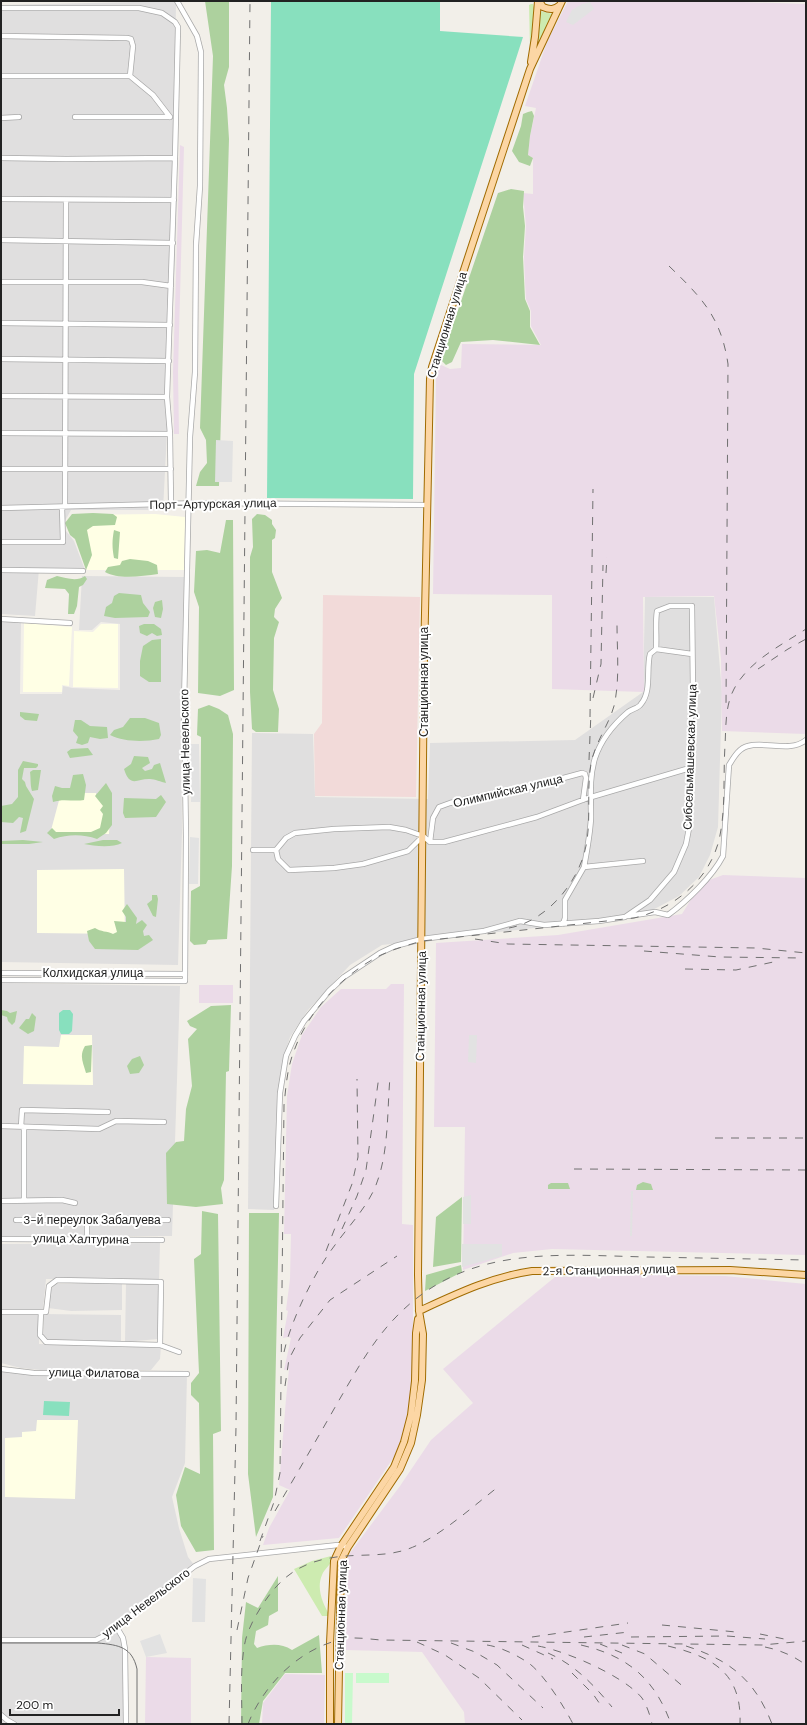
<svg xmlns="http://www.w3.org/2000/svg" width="807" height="1725" viewBox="0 0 807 1725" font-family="'DM Sans',sans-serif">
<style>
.residential{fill:#e0dfdf}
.commercial{fill:#f2dad9}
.industrial{fill:#ebdbe8}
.education{fill:#ffffe5}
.grass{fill:#cdebb0}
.forest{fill:#add19e}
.park{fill:#c8facc}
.pitch{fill:#88e0be}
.parking{fill:#e2e2e2}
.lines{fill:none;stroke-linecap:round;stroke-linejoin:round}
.minor-casing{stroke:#a9a9a9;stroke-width:6}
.major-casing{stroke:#a06b00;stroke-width:8}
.minor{stroke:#fff;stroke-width:4.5}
.major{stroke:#fcd6a4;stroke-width:6}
.tram{stroke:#707070;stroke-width:1}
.rail{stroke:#707070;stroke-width:1;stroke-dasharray:8 8;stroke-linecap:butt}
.labels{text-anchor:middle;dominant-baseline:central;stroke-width:4;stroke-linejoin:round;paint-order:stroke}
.street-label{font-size:12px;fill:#222;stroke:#fff}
</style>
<rect width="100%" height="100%" fill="#f2efe9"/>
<!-- residential -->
<path class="residential" d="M176,1L174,162L177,200L172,335L163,510H71L62,526L74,541L85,570L39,569L35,616L1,614V5Z
M82,576L184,577L181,712L182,832L178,965L1,962V622H21L20,694H62L63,686L73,688L120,690V624L101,622L92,630H79Z
M645,597H714L722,693L718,827L710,855L699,877L679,896L641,916L382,945L350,965L308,1010L290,1037L283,1060L278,1093L274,1210L248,1209L252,733L313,734L315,797L428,799L430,743L575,740L643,692Z
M1,983L180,986L172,1236H1Z
M160,1243L159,1279H46L43,1310H1V1244Z
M122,1282V1310L71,1311L48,1308L51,1289L57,1284Z
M126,1283H159L158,1339L125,1342Z
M2,1314H39V1344L158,1346H161L160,1359L151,1370H40L21,1368L1,1363Z
M44,1314L121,1315V1343L43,1340Z
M1,1369L34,1373L187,1374L185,1463L172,1497L179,1528L188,1557L195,1566L117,1626L123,1638L126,1724H1Z"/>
<!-- commercial -->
<path class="commercial" d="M323,595L420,597L416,797L315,796L314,734L322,723Z"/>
<!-- industrial -->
<path class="industrial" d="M568,1H713L806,4V734L722,731L721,659L714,596L643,597L644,692L552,689V595L433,594L436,377L439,364L450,369L461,368L462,344L541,345L531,326V311L526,299L525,282L524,257L526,226L523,193L533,194V158L528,155L530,136L536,108L525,106L547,42Z
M180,145L184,147L178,372L179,434H174L173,372Z
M723,875L806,878V1255L552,1249L513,1253L463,1270L465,1127H434L436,943L558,935L682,914L693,896L704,882Z
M391,984H404L402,1224L413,1225V1352L411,1395L402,1440L398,1451L339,1538L263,1545L269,1528L290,1490L279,1485L286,1399L289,1369L284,1370L291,1338L288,1337L283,1338L288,1311L286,1310L290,1279L291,1234H284L287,1096L292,1064L302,1035L321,1007L341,989H386Z
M199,985H233V1003H199Z
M643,1275L725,1276L806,1284V1724H465L464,1712L422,1652L346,1650L347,1557L400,1486L431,1440L473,1403L443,1369L555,1277Z
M146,1657L191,1658V1724H145Z
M285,1674L325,1675L324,1724H262L263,1703Z"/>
<!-- education -->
<path class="education" d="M155,514L185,517L184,570H87L72,525L73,515Z
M24,623L72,627L69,686L62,685V692H23Z
M101,624H118V688L73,687L74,631L93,632Z
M61,793H96V797H111L109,834H50Z
M124,869L125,934L37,933V870Z
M61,1035H92L93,1085L23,1084L24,1046L59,1047Z
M37,1420H78L75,1499L5,1497V1438L22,1437V1432L36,1431Z"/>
<!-- grass -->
<path class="grass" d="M531,4H533L534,7L532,42L530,48L529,5Z
M540,11L553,14L538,44Z
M331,1556C333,1565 325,1567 322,1575C316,1589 323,1604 330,1616H322L294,1569L312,1561Z"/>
<!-- forest -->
<path class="forest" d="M205,1H229V67L224,85L227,108L229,139L219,486H196L200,472L207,463L206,440L200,428L213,56Z
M532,111L534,116L530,136L528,155L533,158L530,166L519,162L512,151L521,126L523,114L528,112Z
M511,189L524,191L523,207L525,226L523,257L525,299L530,311V327L540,345L493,340L461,342L452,362L446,365L441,360L498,193Z
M93,513L113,514L117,517L115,525L93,526L87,530L92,555L86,570L75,539L70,535L65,523L72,514Z
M257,514L265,515L272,520V524L276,530L275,538L272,540V572L282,598L275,609L274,617L279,622L274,638L273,690L279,709L278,732H256L252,729L250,692V557L253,547L252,519Z
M226,520H233L234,690L220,696L198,693L199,607L194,592L196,551L207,550L220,553Z
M114,530L120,532L118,559L114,558C112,548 112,540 114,530Z
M130,559L148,561L157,565L158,574C142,576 119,580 105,572L108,567L120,565L122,561Z
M57,576C66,578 77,582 85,576L87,579L83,585L79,587L77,606L74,614H68L69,594L65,589L45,588L47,580Z
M119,593L141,595L143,603L150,612L148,617L115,618L104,616L106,607L112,603L114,596Z
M162,600L163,609L161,618L155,617L153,608L155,602Z
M144,624H154L161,629L162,635L157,636L152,633L147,636L140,633L139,626Z
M161,639V682H149L140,676V661L143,646L152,640Z
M209,705L219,709L228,715L233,734L232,866L227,939L208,940L206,944L194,945L190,941L191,891L200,886L201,739V737L197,735L198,709Z
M20,712L39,714L37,721L25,720L20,716Z
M130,718H145L159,723L161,735L159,739C144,742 124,742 110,735L114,730L123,727Z
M75,720H81L90,726L107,727L108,738L100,739L90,737L88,743L82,745L76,743L78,737L73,731Z
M88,748L93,755L70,758L67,752L71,749Z
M134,756L148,757L150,763L142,768L145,771L152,769L154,765L160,763L166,783C161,782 155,779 150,779C138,778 130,789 124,769L131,764Z
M23,761L38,764V766L36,768H24L22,779L25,782L26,786L34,799L26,831L20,833L23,818L19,817L13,823L1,822V806L12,804L18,797V770Z
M33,770H41L38,790L32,791C30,784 31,779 30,772Z
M83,774L86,785L84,800C73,802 64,798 53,802L52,796L55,786L62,788H70L73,775Z
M106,783L112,793V825L106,833L97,839C83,834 68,834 54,839L47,833L52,828L56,832H91L100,828L103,814L100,810L103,806L95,796Z
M161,795L166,802L156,817L125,818L123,813L124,798L156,799Z
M23,840L43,842L29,844H1V841Z
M103,840H117L122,843C112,848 94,846 84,844Z
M152,895H157L158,899L156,917L153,916L147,904L152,900Z
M127,904L137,918L136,924L142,920L147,925L143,931L144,936L149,935L153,940L138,950L95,949L89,941L87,931L95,928C101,932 107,931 113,934L117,932L114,921L126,922V917L122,911Z
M231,1005L229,1071L226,1072L224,1180L221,1188L223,1204L196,1207L167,1204L166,1153L176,1142L184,1141L186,1109L192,1086L188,1039L197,1029L190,1026L187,1021L211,1006Z
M1,1010L7,1011L10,1013L17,1011L15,1022L12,1025L8,1021L7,1017L1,1015Z
M32,1013L36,1017L34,1031L28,1034L19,1028L26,1019H29Z
M92,1045L91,1072L86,1073C83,1062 79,1056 85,1046Z
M140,1056L144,1065L139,1073L130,1074L127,1066L132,1059Z
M643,1182L651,1184L653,1190H636L637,1185Z
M551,1183H568L570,1189H548V1185Z
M462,1197L461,1262L433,1267L436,1217Z
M202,1211L218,1214L221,1431L213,1434L214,1550L196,1552L181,1526L176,1495L185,1467L200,1474L199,1403L191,1395V1383L199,1373L194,1259L201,1254Z
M249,1213H279L273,1497L256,1537L248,1474Z
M461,1265L462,1272L425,1291L426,1275Z
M278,1576V1611L269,1616L268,1625L256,1631L254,1644L257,1648C269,1644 281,1643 292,1650L319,1635L322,1673H285L263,1701L259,1724H241L242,1638L246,1602L258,1608Z"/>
<!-- park -->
<path class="park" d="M345,1673H353L352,1724H345Z
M356,1673H389V1683H356Z"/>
<!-- pitch -->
<path class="pitch" d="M271,1H440V31L523,37L414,374L413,499L267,498Z
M63,1010H70L73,1014L72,1031L69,1034H61L59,1030V1013Z
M44,1401L70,1402L69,1416L43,1415Z"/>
<!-- parking -->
<path class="parking" d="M590,2L594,9L573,25L566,22L572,10L582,4Z
M216,440L233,441L232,482H215Z
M190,744H199L200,802H191Z
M190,837L199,838L198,884H189Z
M469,1035H477L476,1063L468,1062Z
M631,1191H633L632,1236H630Z
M471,1195V1224H463V1197Z
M462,1244H502V1256L462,1267Z
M193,1578L206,1579L205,1622H192Z
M160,1634L167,1653L146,1657L140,1641Z"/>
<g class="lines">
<!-- minor casing -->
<g class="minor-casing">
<path id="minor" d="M1,8H139L162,13L175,22L178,27L175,158L167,397L170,434L171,504
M1,36L127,38L131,39L133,46L130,76
M1,76H130L153,95L170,117
M75,117H170
M1,118L19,117
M1,158L66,159L175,158
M1,199L174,200
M1,240L173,243
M1,282H142L171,286
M1,323L170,325
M1,359L169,361
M1,396L167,397
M1,433L170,434
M1,469H171
M65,506L66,200
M1,508L203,503L426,505
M1,542H63L62,507
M1,570L83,571
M1,619L70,623
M656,649L692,654
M430,842L433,818L439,807L450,803L498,792L519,790L582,773L585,774L586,778L583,800
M253,850H276L278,859L289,870L334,868L363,864L408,851L423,836
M276,850L286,838L295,833L334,829L389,827L406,830L423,836L430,842H444L537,817L588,798L690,768
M628,916L655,912L668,915C687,901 712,877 723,856L729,765C734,757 739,748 748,746C766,741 790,753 806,740
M563,924L565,918V900L584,867L643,861
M1,973L185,974
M1,980L185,981L186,836L184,705L190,437L195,372L196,245L200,186L201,52L197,36L177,1
M1,1126L99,1129L116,1121L164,1122
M21,1127L22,1110L108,1112
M1,1201L62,1200L75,1203
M24,1201V1127
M276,1206L280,1093L286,1056L295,1036L304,1021L329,991L344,977L380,953L395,946L422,939L484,931L520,921L544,925L599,921L625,917L650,900L674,872L686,844L690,823V728L693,691L692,606H670L657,611C655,624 657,636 656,649L650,654C646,669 652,691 641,704C639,708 632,709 628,712C614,724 601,740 595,758C589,778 591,798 591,818C590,835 587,851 584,867
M87,1219V1239
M16,1220H168
M1,1239L162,1240
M1,1312H46L49,1286L57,1280L161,1282L160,1345
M41,1312L40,1335L46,1342L160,1345L179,1352
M1,1369L34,1373L187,1374
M116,1626L123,1638L125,1649L126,1724
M1,1640H96L106,1635L195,1566L209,1559L338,1545L344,1546
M1,1715L7,1720L14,1724"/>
</g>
<!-- major casing -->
<g class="major-casing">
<path id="major" d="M539,1L543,7C550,10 554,10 560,5
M531,62L535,37L538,1
M419,1311C456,1294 491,1277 532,1271L730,1270L806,1275
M330,1724V1643L334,1561L341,1546L394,1467L404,1442L411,1415L415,1381L416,1333L418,1319
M338,1724L341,1561L348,1547L400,1469L411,1443L417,1415L422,1380L423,1334L419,1311L418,1275L424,660L430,379L432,367L530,69L562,1"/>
</g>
<!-- minor -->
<use href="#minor" class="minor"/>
<!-- major -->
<use href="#major" class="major"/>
<!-- tram -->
<path class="tram" d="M1,1643H98C119,1645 132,1647 137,1669V1724"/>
<!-- rail -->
<path class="rail" d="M669,266C702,298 721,317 728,364L726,707
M606,573L607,557
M758,669L788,649L806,639
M593,698L601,664L603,565
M590,717L593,489
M589,760L591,712
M509,928C548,921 582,879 587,840C591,813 586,786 592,759C597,740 609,724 614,706C620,680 617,651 617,624
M475,939L508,944L756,948L806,953
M644,951L720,957L803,958
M685,969L736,970L778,961
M715,1138H806
M574,1169L806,1170
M342,1229L357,1196L366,1170L379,1076
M326,1251L352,1184L358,1157L357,1079
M284,1352C291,1320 315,1271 335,1245C348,1227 368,1206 376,1185C389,1152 387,1112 390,1077
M285,1386L289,1359L300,1338L330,1300L397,1256
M275,1511C296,1475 317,1439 338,1402C355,1373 371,1343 395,1318C465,1244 556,1255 648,1257C701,1258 753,1259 806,1260
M260,1541L274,1502L280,1473L284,1105C286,1087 287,1068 294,1051C308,1011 343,974 381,955C394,949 408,945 422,941L634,918C674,909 709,880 719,840C726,810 723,776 725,746C726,727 725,706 734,689C749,661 780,646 806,629
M662,1625L736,1632
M237,1630L248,1578L263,1536
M760,1634L789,1640
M532,1637L628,1623
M584,1637L629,1632
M631,1637L727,1636L765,1639
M417,1642L445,1655L479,1678L522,1720
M451,1643L475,1652L497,1665L543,1708
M600,1644L622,1653
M487,1645C500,1647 515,1654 527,1662C542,1671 565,1708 573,1724
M522,1645L553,1659
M581,1645C628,1656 655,1679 671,1724
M622,1645L645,1654L686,1689
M538,1646C566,1651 624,1676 642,1698C647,1706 650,1715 652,1724
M668,1646C713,1657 742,1673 740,1724
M686,1646C730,1660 755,1680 772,1724
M765,1647C780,1650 794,1656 806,1665
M548,1653C575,1665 593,1684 612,1707
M572,1673L593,1694L602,1707
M229,1724L236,1427L250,1
M242,1724C242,1699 240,1673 244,1648C246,1633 253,1620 261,1607C279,1579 297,1564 330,1558C356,1553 383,1558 408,1549C437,1539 472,1507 498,1487
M248,1724C263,1686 298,1650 339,1640C353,1636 367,1639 381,1640L762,1645L806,1641"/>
</g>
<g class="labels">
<!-- street labels -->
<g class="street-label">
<text transform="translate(447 325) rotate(-73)">Станционная улица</text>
<text transform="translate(213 504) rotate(-1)">Порт-Артурская улица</text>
<text transform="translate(424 682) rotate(-90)">Станционная улица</text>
<text transform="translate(185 742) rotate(-91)">улица Невельского</text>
<text transform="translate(690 757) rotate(-88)">Сибсельмашевская улица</text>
<text transform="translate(508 791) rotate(-13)">Олимпийская улица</text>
<text x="93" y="973">Колхидская улица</text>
<text transform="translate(421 1006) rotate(-89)">Станционная улица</text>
<text x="92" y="1220">3-й переулок Забалуева</text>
<text transform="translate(81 1239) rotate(1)">улица Халтурина</text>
<text transform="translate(609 1270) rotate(-1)">2-я Станционная улица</text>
<text transform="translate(94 1373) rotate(1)">улица Филатова</text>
<text transform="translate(146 1603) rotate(-37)">улица Невельского</text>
<text transform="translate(341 1615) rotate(-88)">Станционная улица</text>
</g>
</g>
<!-- border -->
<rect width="807" height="1725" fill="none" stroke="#222222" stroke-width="4"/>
<!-- scale -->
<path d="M10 1709v6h109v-6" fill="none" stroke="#222222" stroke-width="2"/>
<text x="16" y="1709" font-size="12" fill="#222222" stroke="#ffffff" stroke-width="3" paint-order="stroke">200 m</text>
</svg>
